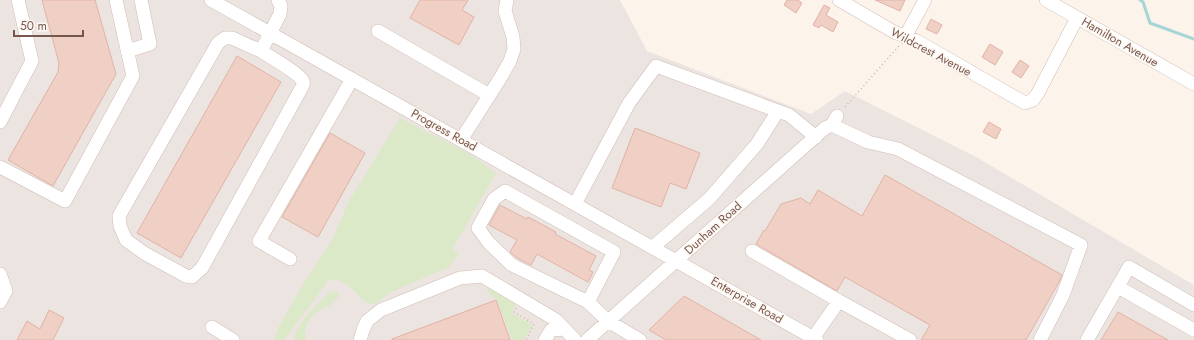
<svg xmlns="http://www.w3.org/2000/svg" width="1194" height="340" viewBox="0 0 1194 340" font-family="Jost,sans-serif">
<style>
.industrial{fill:#ebe4e0}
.green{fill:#dbe9c9}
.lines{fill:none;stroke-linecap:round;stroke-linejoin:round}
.stream{stroke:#a6d5d6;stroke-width:3}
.building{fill:#f0cfc4;stroke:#e1b3a5}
.minor-casing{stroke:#d0bcb3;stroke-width:14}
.path{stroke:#d5b2a6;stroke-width:1.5;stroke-dasharray:1 3;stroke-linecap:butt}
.minor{stroke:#fff;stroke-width:13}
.labels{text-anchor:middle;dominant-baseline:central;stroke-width:3;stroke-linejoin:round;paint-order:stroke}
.street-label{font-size:12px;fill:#76574f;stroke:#fef7f1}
</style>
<rect width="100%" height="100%" fill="#fcf3eb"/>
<!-- industrial -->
<path class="industrial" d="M0,0H620L647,51L811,114L845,91L976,157L1194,285V340H0Z"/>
<!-- green -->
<path class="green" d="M400,118L468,153L496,173L453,248L458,255L449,267L391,292L377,303L372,304L365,302L349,286L337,279L329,280L284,340H274L278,328L304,283L332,240L349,201Z
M487,289H493L514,302L516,304L512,310V313L532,325L524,340H512L497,300L486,290Z
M331,291L339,292V296L329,306L320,310L310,318L305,329L306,340H294C296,322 319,303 331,291Z"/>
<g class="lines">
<!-- stream -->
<path class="stream" d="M1140,0L1143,2L1150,23L1194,39"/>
</g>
<!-- building -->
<path class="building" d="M42,0H95L116,74L53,186L8,160L58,72L59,63Z
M420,0H468L462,10L474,17L459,45L410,18Z
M787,0H798L802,3L796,13L784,5Z
M875,0H905L900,11Z
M824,5L830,8L826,15L838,22L833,32L821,25L819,28L813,25Z
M931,19L942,25L937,34L926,29Z
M990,44L1003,52L995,65L982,57Z
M237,56L281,82L181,258L137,233Z
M1020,60L1029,66L1021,78L1012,72Z
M989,122L1001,129L996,139L983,132Z
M635,128L700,153L686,189L670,183L661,207L612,188Z
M330,133L365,153L318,237L282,217Z
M885,175L1062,275L1059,282L1026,340H921L930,325L845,277L837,291L756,244L764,230L765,231L781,204L801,198L810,204L818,190L862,216Z
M500,205L527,219L528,217L556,232L555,234L596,256L589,270L593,272L588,282L537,254L531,265L517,258L510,252L517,240L489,225Z
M684,296L761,340H666L649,330Z
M496,300L510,340H392V339Z
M49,310L64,318L53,340H17L27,321L40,329Z
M1118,312L1168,340H1101Z"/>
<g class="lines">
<!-- minor casing -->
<g class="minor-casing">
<path id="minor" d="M211,0L817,340
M839,0L894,32L917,41L1025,103L1033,100L1038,93L1077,18
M1046,0L1194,84
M378,31L489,95
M905,37L925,0
M127,51L150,44L141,0
M261,51C270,57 299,73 303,81C304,84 303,85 302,87L202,268L192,277L186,276L144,253L126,240L120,226L119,216L218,43L225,38H232L261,51L280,14L281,6L278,0
M0,122L32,61L18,0
M832,125L868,142L898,149L1081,245L1063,295L1040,340
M461,140L501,77L510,61L514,49L513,37L505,11L507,0
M0,167L65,201L133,76L116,0
M575,204L629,103L656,66L789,115L816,137
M653,247L709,199L757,144L778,111
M752,251L839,301
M290,259L259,241L352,79
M0,274L6,291L0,302
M1118,287L1194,330
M588,302L512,265L489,243L478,228L494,199L505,191L614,252L588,302L608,321L640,340
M212,327L233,340
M813,338L839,301L910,340
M360,340L363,330L367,321L381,310L460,278L482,276L556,320L575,340
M545,340L551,330L565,329
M587,340L825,128L832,125L837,116
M1087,340L1129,267L1194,305"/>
</g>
<!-- path -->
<path class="path" d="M845,107L899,46
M516,308L514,312L534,324L526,340"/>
<!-- minor -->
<use href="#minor" class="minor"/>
</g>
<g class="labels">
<!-- street labels -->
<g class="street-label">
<text transform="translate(1120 42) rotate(30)">Hamilton Avenue</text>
<text transform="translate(931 52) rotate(28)">Wildcrest Avenue</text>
<text transform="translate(444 130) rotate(29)">Progress Road</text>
<text transform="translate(713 228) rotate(-42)">Dunham Road</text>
<text transform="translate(747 300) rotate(30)">Enterprise Road</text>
</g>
</g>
<!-- scale -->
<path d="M14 30v6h69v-6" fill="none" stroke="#76574f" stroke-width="2"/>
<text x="20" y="30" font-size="12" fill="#76574f" stroke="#fef7f1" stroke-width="3" paint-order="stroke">50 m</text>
</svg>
